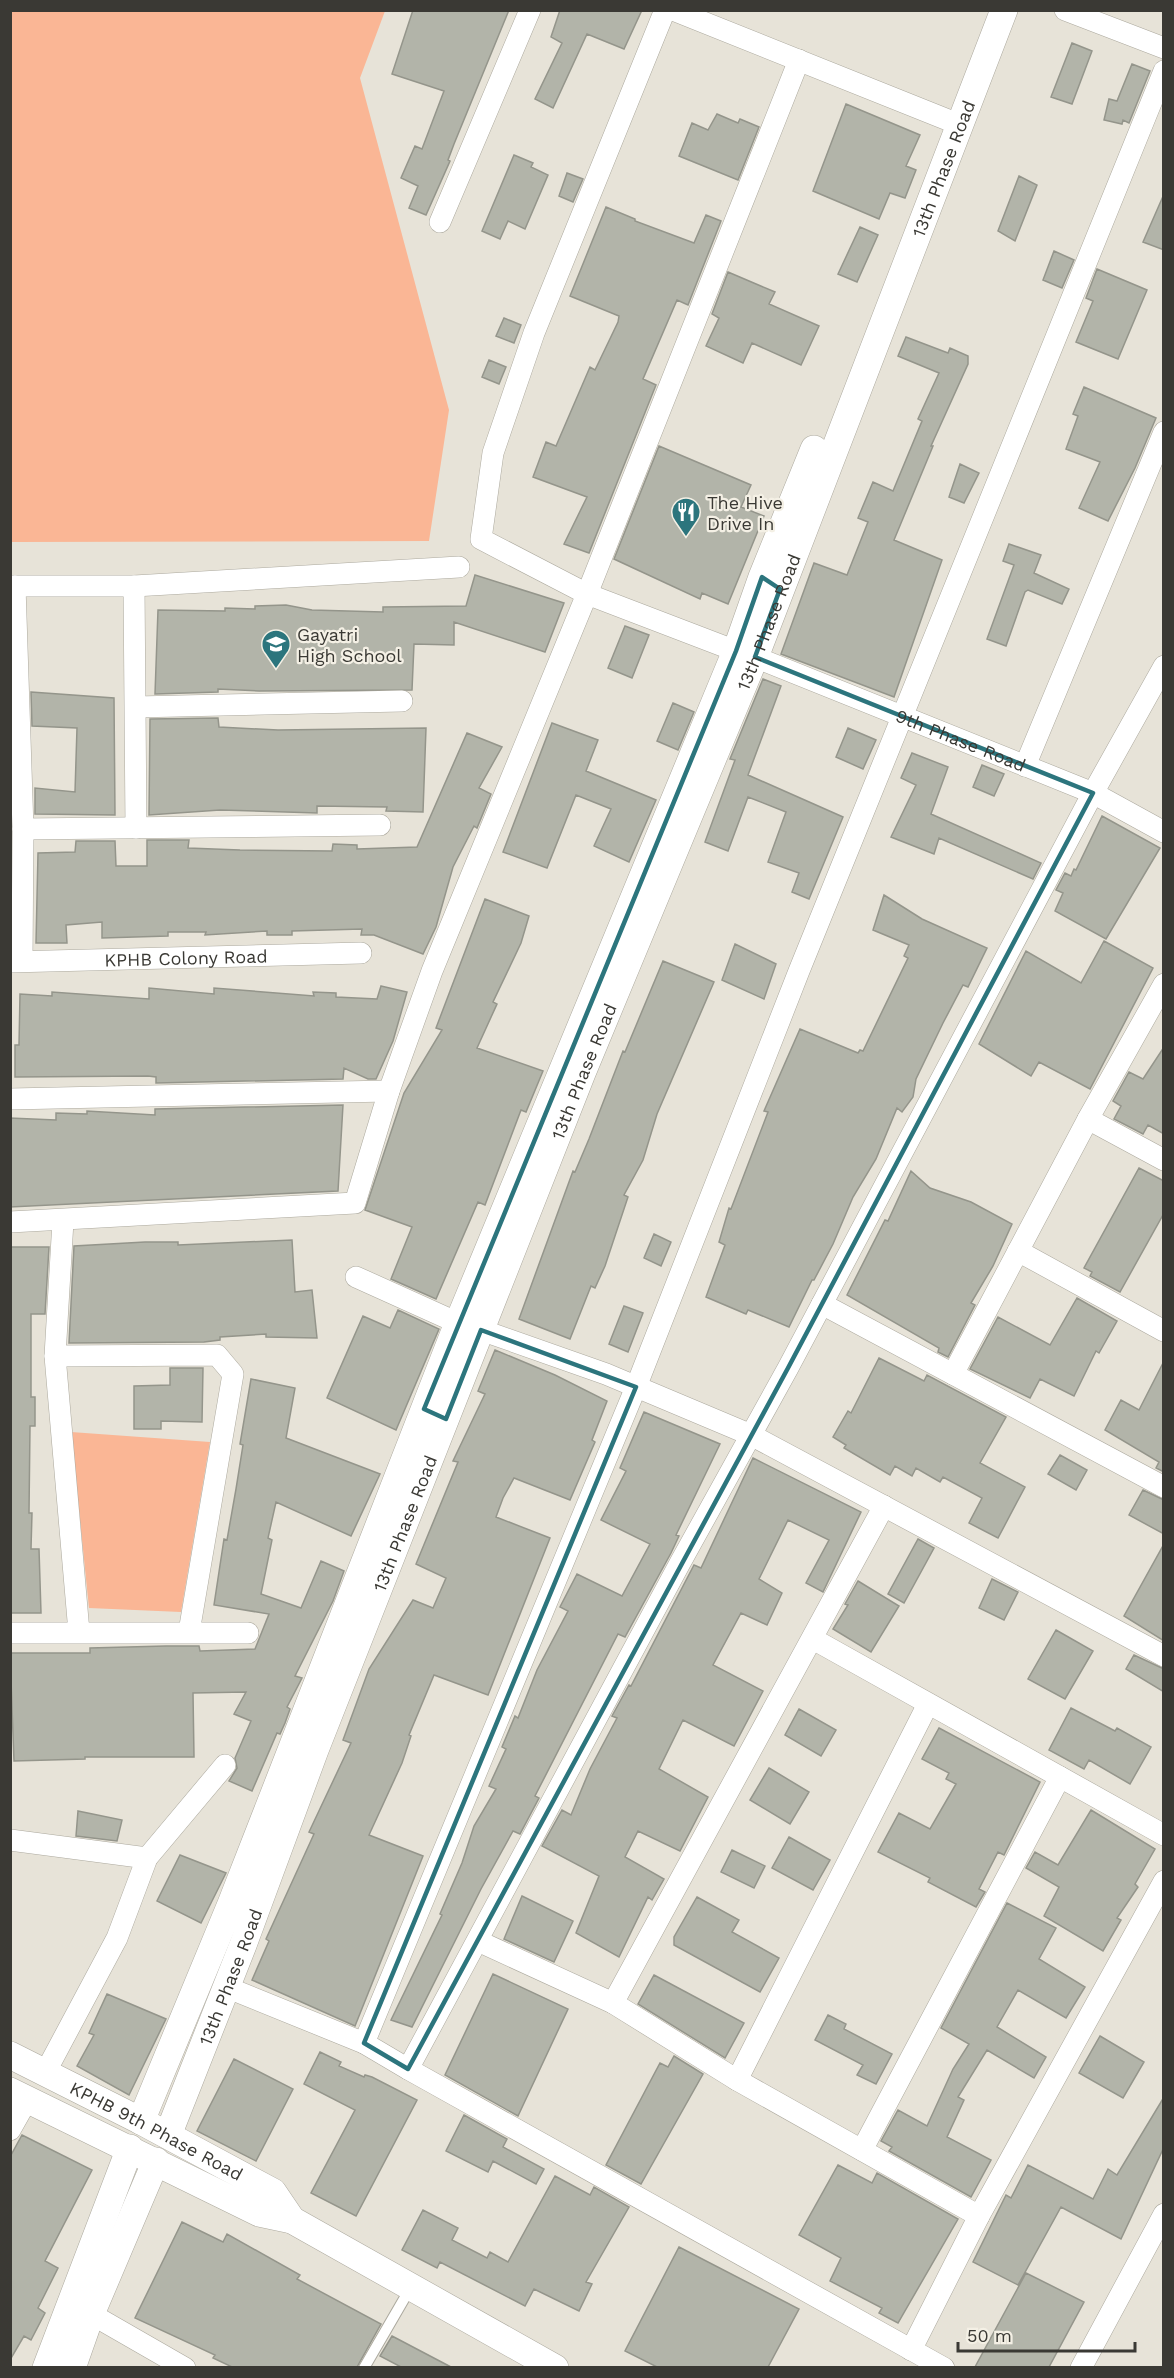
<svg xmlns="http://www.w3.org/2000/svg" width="1174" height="2378" viewBox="0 0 1174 2378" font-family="'Work Sans',sans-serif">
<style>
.green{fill:#fab695}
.building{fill:#b2b4a9;stroke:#94958b;stroke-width:1.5}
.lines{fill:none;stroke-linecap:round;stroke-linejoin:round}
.service-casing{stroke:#aca99e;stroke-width:12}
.minor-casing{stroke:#aca99e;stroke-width:22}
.tertiary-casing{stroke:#aca99e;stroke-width:28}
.service{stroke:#fff;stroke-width:10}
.minor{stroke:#fff;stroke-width:21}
.tertiary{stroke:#fff;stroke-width:27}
.marked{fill:none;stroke:#2c757d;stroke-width:4.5;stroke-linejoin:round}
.labels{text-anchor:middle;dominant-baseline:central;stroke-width:4.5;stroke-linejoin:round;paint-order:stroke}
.street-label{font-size:18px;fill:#3a3934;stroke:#f4f0e5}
.poi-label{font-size:18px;fill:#3a3934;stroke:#f4f0e5;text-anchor:start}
</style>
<rect width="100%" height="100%" fill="#e7e3d8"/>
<!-- green -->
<path class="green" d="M10,11H385L360,78L449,410L429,541L11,542Z
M71,1432L210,1442L181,1612L89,1608Z"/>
<!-- building -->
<path class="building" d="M413,10H509L454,144L448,160L450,161L426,215L409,208L418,186L401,178L415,146L422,149L444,91L392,74Z
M560,10H642L624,49L587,34L553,108L535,99L562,43L551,37Z
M1072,43L1092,51L1072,104L1051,97Z
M1132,64L1150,71L1129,123L1123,120L1122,124L1104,120L1109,99L1117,101Z
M846,104L920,135L906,166L916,170L905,198L890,193L879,219L813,191Z
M717,114L738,123L740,119L759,127L738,180L679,156L692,123L708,130Z
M514,155L533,163L531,167L548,175L525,229L508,221L500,239L482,231Z
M567,173L583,179L573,202L559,196Z
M1019,176L1037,185L1015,241L998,231Z
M1164,194V250L1143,242Z
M606,207L635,219V221L694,243L706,215L721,221L688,305L677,300L643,379L656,385L589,553L564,544L587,497L533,477L546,442L556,446L590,367L595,370L618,322L619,316L570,296Z
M860,227L878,235L857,282L838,274Z
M1054,251L1074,260L1062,288L1043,280Z
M1097,269L1147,290L1118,359L1076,342L1093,301L1086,298Z
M728,272L775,292L769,304L819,326L801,365L752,343L743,363L706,346L719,318L712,314Z
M504,318L521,325L514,343L496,336Z
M906,337L948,353L950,348L968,356V364L931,446H933L894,540L942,560L894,697L781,654L814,563L847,575L868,522L858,518L873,482L893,491L922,421L918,419L939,373L898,356Z
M489,360L506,367L499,384L482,377Z
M1084,387L1156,418L1135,468L1108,521L1079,508L1100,462L1066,449L1078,416L1073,414Z
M659,446L751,485L741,507L764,516L728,604L702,593L700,599L614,559Z
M960,464L979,473L964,503L949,497Z
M1009,544L1041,555L1034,573L1069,589L1062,604L1028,590L1025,592L1006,646L987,639L1014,565L1003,561Z
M475,575L564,603L545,652L454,622V645L414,644L412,690L259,691L218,689V692L155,694L158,610L225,611V608L255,609V606L286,605L312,610L383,612V607L466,606Z
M625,626L649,635L632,678L608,668Z
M763,679L781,686L748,775L843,817L809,899L792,892L799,873L768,862L786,812L748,797L728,851L705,842L735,760L730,759Z
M31,692L114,698L115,815L35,814V788L75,792L77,728L32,726Z
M673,703L694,712L678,750L657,741Z
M218,718L219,727L278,730L426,728L423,812L386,811L387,807L317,806V813L220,810L149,815L150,719Z
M552,723L598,740L586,771L656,800L629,862L594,846L611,809L576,795L547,868L503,852Z
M848,728L876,740L863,769L836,757Z
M467,733L502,747L479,788L491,794L477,828L474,826L453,867L436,927L423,954L374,935H361L362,929L292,931V935H267V931L205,935L206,932H168V936L102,938V922L66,925L67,943H36L38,853L75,852L76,841H115L116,866H147V840H189L188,848L240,850L332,851L333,844L357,845V849L417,847Z
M912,753L948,767L931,814L1041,863L1033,879L939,838L934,854L891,837L916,785L901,778Z
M982,765L1004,774L994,796L973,787Z
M1102,816L1160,848L1106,939L1055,911L1063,893L1056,890L1065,873L1071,876L1074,869L1076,870Z
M884,895L922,919L987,948L968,987L963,985L943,1023L916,1079L913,1097L902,1112L897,1108L876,1159L853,1197L833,1244L814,1280H812L789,1327L748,1310L746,1314L706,1297L725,1245L719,1242L729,1208L731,1209L768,1112L764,1111L800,1029L858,1053L860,1050L863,1051L908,958L904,956L909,945L873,930Z
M485,899L529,916L521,943L493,1002L497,1004L477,1048L543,1071L526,1112L521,1110L485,1205L478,1202L436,1299L391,1279L412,1227L365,1210L404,1093L442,1030L436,1028Z
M1104,941L1153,968L1090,1089L1039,1062L1031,1076L979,1044L1026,951L1081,983Z
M735,944L776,964L764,999L722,980Z
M663,961L714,982L657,1114L643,1160L624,1195L628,1197L605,1266L595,1288L591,1286L570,1339L519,1319L573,1171L575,1172L589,1139L623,1051L625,1052Z
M381,986L407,992L393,1041L376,1079H368L344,1068L343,1079L156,1083V1077L148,1076L15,1077V1045H19L20,994L52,996V992L149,999V988L214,994V988L314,996L313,992L336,993V997L377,999Z
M1164,1047V1134L1148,1125L1143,1134L1114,1119L1121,1106L1113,1101L1129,1072L1143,1079Z
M343,1105L338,1191L10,1207V1118L56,1120V1113L87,1114V1111L155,1115V1109Z
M1139,1168L1164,1181V1213L1120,1292L1090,1276L1092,1272L1084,1268Z
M911,1171L930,1188L971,1202L1012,1224L993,1266L971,1303L975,1305L948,1357L938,1352L939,1348L847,1295L885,1220L888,1221Z
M654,1234L671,1242L661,1266L644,1258Z
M292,1240L295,1292L312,1290L317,1338L266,1337V1334L220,1337V1340L204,1342L69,1343L74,1246L145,1242H178V1245Z
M10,1247H49L45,1314H31V1397H35V1426H30L29,1513H32L31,1549H39L41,1613H10Z
M1077,1298L1117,1321L1099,1353L1096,1351L1074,1396L1040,1379L1030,1398L970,1369L998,1317L1050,1345Z
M624,1306L643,1313L628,1352L609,1344Z
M398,1310L439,1329L396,1430L327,1398L363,1316L390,1328Z
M495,1350L555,1375L607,1401L592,1440L595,1442L570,1500L514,1478L503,1498L496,1517L550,1538L488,1695L434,1675L409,1735L411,1736L402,1763L369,1835L423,1856L355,2026L252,1980L269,1941L266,1939L314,1834L309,1832L351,1743L343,1740L369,1669L413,1600L433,1608L446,1578L416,1564L458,1462L453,1461L485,1394L478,1391Z
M879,1358L924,1381L927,1375L1006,1417L980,1463L1025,1487L998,1538L969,1523L982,1498L943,1477L940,1482L916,1468L912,1476L895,1466L890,1475L844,1448L846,1445L833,1437L848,1411L851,1413Z
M1164,1361V1472L1156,1468L1159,1462L1105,1430L1121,1400L1139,1410Z
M170,1368H203L202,1422L161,1421V1429H134V1386L170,1385Z
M251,1379L295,1388L286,1438L380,1474L351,1536L276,1502L268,1538L272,1540L261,1594L301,1608L321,1561L344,1571L333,1601L295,1676L302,1678L287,1707L290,1709L285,1723L280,1734L277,1733L252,1791L229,1781L237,1768L235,1758L251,1721L234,1714L246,1692L193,1693L194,1757H85V1759L14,1761L10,1653H90V1648L166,1646H199L200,1651L255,1649L269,1614L214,1605L224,1539L227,1540L236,1489L243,1445L240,1444Z
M644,1412L720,1444L676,1535L679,1536L671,1553L625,1637L618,1634L535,1796L539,1798L520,1834L513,1831L481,1889L412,2027L391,2020L442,1915L440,1914L462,1863L474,1826L496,1789L489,1786L506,1749L502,1747L515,1716L518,1718L537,1670L568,1611L560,1607L577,1574L622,1596L650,1544L601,1520L626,1471L620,1468Z
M1060,1455L1087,1470L1076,1490L1048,1474Z
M753,1458L861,1512L823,1592L806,1583L829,1540L788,1520L759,1579L782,1593L767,1625L741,1613L713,1665L763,1691L734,1746L683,1720L659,1769L708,1797L680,1851L638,1831L625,1857L664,1879L652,1900L648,1897L619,1957L576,1933L599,1876L542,1846L562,1810L571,1815L590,1769L617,1718L612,1716L629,1685L631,1686L694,1565L701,1568Z
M1143,1490L1164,1500V1534L1129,1515Z
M918,1539L934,1548L904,1603L888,1594Z
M1164,1544V1641L1124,1616Z
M992,1579L1018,1592L1004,1620L979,1608Z
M858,1581L899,1606L871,1652L833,1629L848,1605L845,1604Z
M1056,1630L1093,1651L1065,1699L1028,1679Z
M1134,1655L1164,1669V1692L1126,1669Z
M1071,1708L1115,1731L1117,1728L1151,1747L1130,1784L1089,1760L1084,1769L1049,1750Z
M799,1709L836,1730L821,1756L785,1735Z
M939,1728L1040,1782L1004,1855L998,1852L979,1889L985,1892L976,1907L928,1882L930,1878L878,1852L899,1813L930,1829L956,1784L946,1779L949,1773L922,1759Z
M769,1768L809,1792L790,1824L750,1800Z
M1091,1810L1155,1849L1135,1884L1138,1887L1117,1918L1121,1920L1103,1951L1044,1916L1059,1887L1026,1868L1035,1852L1058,1865Z
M78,1811L122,1820L117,1841L76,1836Z
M789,1837L830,1860L813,1890L772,1868Z
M732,1850L765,1866L754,1888L721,1872Z
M180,1855L226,1873L201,1923L157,1901Z
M522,1896L573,1921L554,1962L504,1939Z
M697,1897L739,1920L732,1932L779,1958L760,1992L674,1945V1937Z
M1007,1903L1056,1928L1039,1959L1085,1987L1066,2018L1018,1990L997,2027L1046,2057L1034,2078L987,2050L958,2097L964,2100L947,2137L991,2160L971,2197L889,2151L892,2147L881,2141L898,2110L927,2126L953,2069L969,2044L941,2028Z
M493,1974L568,2009L518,2116L445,2075Z
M654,1975L744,2023L725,2058L638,2004Z
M107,1994L166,2019L129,2095L77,2066L94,2035L89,2033Z
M828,2015L846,2024L844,2029L892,2054L876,2084L857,2075L863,2065L815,2040Z
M1100,2036L1144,2062L1123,2098L1079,2073Z
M320,2052L341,2062L339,2066L364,2077L365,2075L372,2077L417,2100L356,2216L311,2193L355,2110L304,2084Z
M674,2056L703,2074L641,2184L606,2165L660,2063L668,2067Z
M234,2059L293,2089L256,2161L197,2131Z
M1164,2097V2147L1121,2239L1061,2207L1018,2285L973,2262L1006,2195L1011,2198L1028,2165L1093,2199L1108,2169L1117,2175Z
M464,2115L507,2139L503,2147L544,2169L536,2184L493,2161L488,2172L446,2151Z
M22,2135L92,2170L45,2261L58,2268L38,2308L45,2313L31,2340L24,2336L10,2360V2157Z
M838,2165L872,2183L877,2173L958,2219L898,2323L879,2313L882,2308L830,2281L841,2258L799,2235Z
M555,2176L590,2195L594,2187L629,2207L586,2282L592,2284L579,2311L534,2289L525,2306L440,2262L437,2268L402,2250L423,2210L458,2228L452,2240L487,2258L490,2252L508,2262Z
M182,2222L223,2242L227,2234L300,2275L297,2279L381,2324L357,2367H232L213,2358L215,2355L135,2318Z
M679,2247L799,2309L768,2367H657L625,2351Z
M1026,2273L1084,2302L1049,2367H975Z
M392,2336L451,2367H401L380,2356Z"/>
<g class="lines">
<!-- service casing -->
<g class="service-casing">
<path id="service" d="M364,2368L411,2287"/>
</g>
<!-- minor casing -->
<g class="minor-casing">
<g id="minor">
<path d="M665,10L534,333L493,453L481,539L587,594L736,651"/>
<path d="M673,10L948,120"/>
<path d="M1065,10L1164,48"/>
<path d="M440,222L530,10"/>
<path d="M10,586H134L459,567"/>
<path d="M15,586L23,829L22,961"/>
<path d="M134,586L136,828"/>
<path id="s1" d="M755,657L1093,793L1164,832"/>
<path d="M136,707L402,701"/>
<path d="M1025,766L1164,432"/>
<path d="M23,829L380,825"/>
<path id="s2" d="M10,962L361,953"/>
<path d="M10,1099L389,1091"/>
<path d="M1088,1119L1164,1160"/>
<path d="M63,1221L55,1356L217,1355L233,1374L189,1632"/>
<path d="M10,1222L355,1203L389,1091L432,971L587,594L799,60"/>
<path d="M1018,1251L1164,1331"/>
<path d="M356,1277L458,1323"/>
<path d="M822,1304L1164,1487"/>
<path d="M481,1330L606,1374L751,1435L1164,1656"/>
<path d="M55,1356L79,1632"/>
<path d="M953,1374L1088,1119L1164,984"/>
<path d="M10,1633H248"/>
<path d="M813,1639L1164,1835"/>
<path d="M10,1840L147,1858"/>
<path d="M478,1941L613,2003L884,1506"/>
<path d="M226,1987L364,2043L408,2069L680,1563L788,1368L1093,793L1164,666"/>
<path d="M613,2003L737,2080L979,2216L1164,1881"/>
<path d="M364,2043L636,1387L799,971L1164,71"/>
<path d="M408,2069L944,2368"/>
<path d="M45,2073L117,1938L147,1858L225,1765"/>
<path d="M737,2080L928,1704"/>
<path d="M10,2130L27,2100"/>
<path d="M862,2150L1060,1777"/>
<path d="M91,2314L185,2368"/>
<path d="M911,2350L979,2216"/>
<path d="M1081,2368L1164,2214"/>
</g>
</g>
<!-- tertiary casing -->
<g class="tertiary-casing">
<g id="tertiary">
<path id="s3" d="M10,2055L141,2121L273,2192L292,2220"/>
<path d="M10,2091L259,2213L292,2220L555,2368"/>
<path d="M141,2121L231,1904L458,1323L736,651L762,577L814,449"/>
<path id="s4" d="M168,2135L243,1945L315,1750L582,1073L755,657L1004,10"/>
<path d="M46,2368L130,2148"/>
<path d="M72,2368L91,2314L156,2161"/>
</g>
</g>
<!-- service -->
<use href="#service" class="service"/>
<!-- minor -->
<use href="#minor" class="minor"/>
<!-- tertiary -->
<use href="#tertiary" class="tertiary"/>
</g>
<!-- marked area -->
<path class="marked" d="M762,577L780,589L755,657L1093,793L788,1368L408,2069L364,2043L636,1387L481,1330L446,1419L424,1409L736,651Z"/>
<!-- icons -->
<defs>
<g id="restaurant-pin" transform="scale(1.5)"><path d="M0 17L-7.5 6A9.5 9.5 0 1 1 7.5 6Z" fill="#2c757d" stroke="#f4f0e5"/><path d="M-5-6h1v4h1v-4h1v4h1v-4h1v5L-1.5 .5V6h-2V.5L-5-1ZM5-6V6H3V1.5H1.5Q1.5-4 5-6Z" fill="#fff"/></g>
<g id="school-pin" transform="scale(1.5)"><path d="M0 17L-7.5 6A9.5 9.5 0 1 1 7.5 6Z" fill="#2c757d" stroke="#f4f0e5"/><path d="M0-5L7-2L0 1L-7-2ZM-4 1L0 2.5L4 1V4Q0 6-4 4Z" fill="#fff"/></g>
</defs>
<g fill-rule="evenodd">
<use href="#restaurant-pin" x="686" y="512"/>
<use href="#school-pin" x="276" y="644"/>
</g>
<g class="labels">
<!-- street labels -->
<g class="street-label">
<text stroke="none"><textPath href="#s4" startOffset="2114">13th Phase Road</textPath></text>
<text stroke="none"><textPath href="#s4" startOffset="1628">13th Phase Road</textPath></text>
<text stroke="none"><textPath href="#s1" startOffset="222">9th Phase Road</textPath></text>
<text stroke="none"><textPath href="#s2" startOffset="176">KPHB Colony Road</textPath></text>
<text stroke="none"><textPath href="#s4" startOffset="1142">13th Phase Road</textPath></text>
<text stroke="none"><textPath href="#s4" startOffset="656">13th Phase Road</textPath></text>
<text stroke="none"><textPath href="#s4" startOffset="170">13th Phase Road</textPath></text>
<text stroke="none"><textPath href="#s3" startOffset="165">KPHB 9th Phase Road</textPath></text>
</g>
<!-- poi labels -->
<g class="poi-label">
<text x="707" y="502">The Hive<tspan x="707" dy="21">Drive In</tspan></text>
<text x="297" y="634">Gayatri<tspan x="297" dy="21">High School</tspan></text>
</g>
</g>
<!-- border -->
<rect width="1174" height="2378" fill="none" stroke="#3a3934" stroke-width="24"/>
<!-- scale -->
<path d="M958 2342v9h177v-9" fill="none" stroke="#3a3934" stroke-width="3"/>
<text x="967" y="2342" font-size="18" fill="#3a3934" stroke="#f4f0e5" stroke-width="4.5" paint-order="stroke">50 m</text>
</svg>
